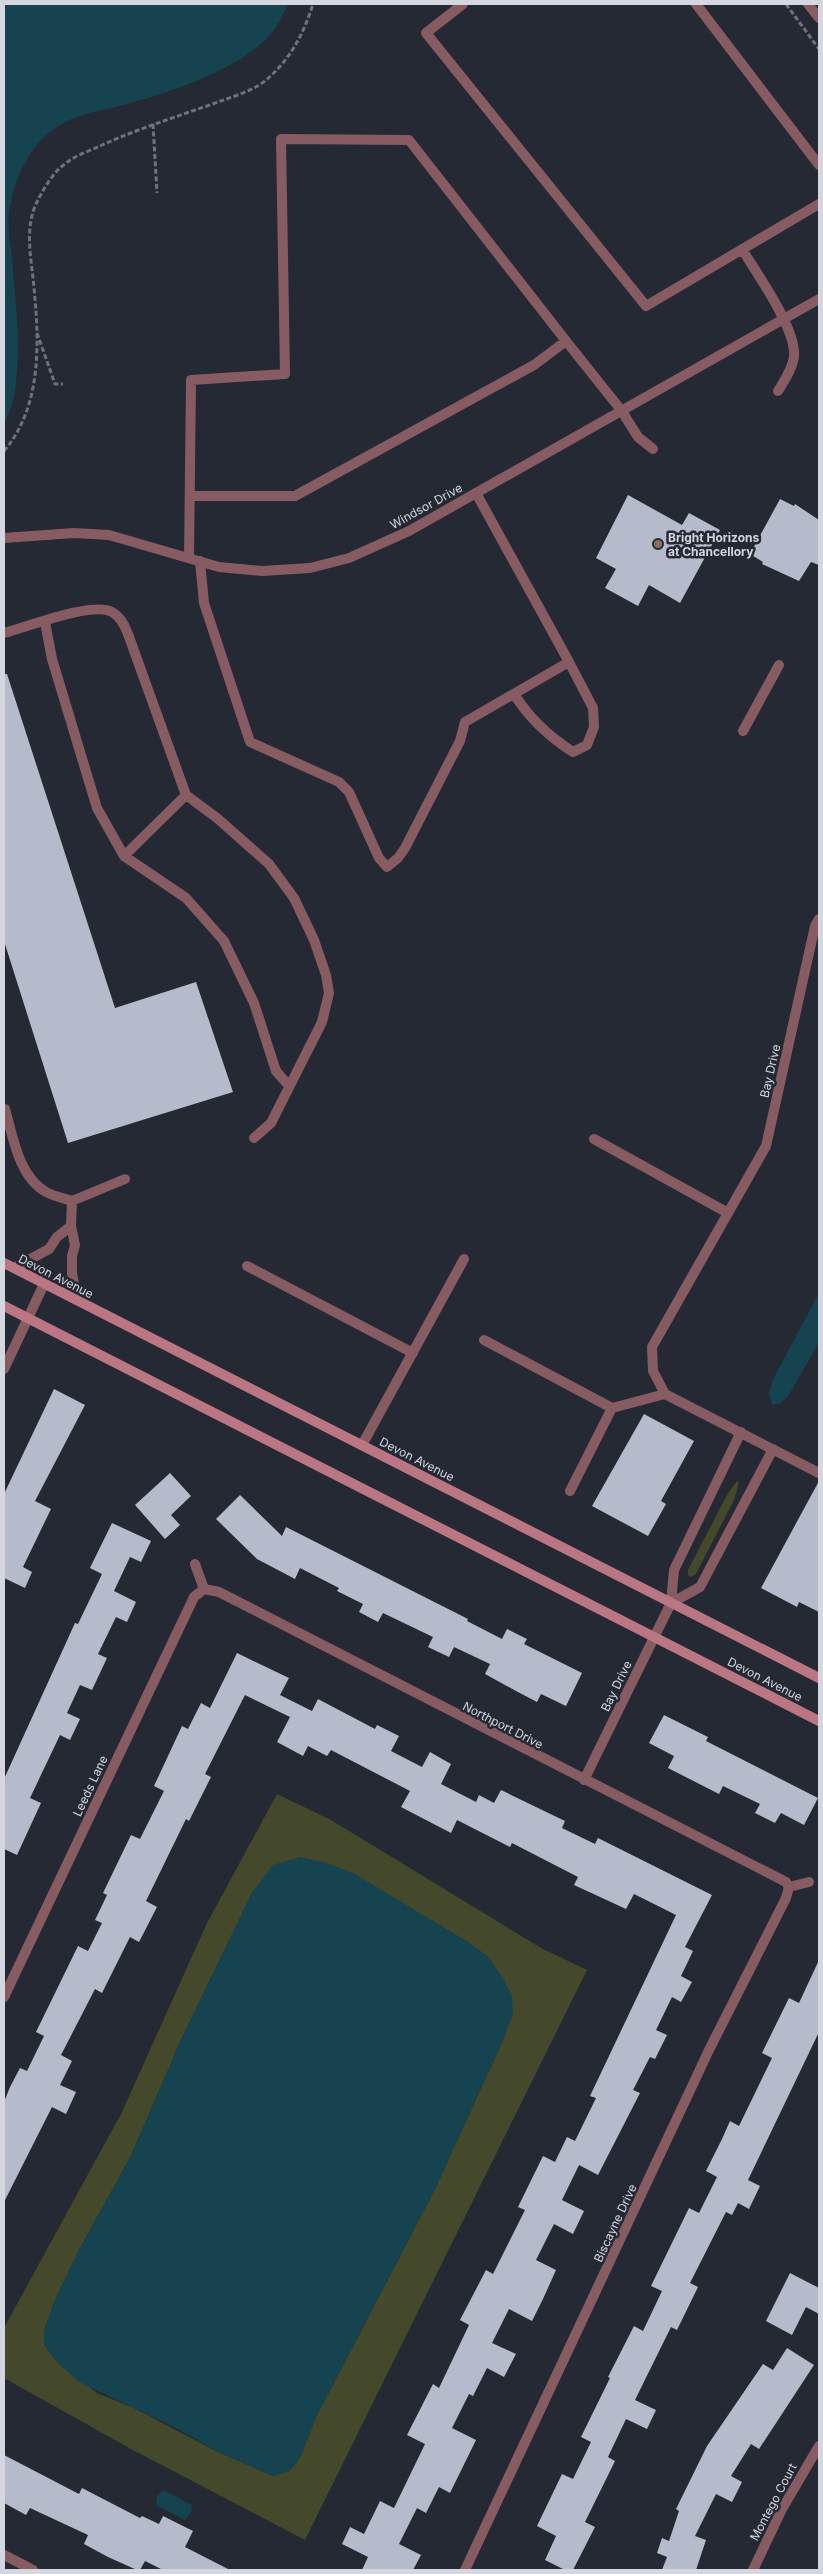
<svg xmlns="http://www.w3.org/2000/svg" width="823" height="2574" viewBox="0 0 823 2574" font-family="Inter,sans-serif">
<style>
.green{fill:#43492a;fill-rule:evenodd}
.water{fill:#154350}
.building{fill:#b5bbca}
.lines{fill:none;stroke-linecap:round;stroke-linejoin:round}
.path{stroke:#6e727c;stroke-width:3;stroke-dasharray:5 2.5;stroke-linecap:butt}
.service{stroke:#865b62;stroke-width:10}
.minor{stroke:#865b62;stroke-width:10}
.tertiary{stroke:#865b62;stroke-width:10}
.secondary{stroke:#ba7682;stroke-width:10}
.education-dot{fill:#8d6e63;stroke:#242934;stroke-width:2}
.labels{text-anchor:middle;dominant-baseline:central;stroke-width:5;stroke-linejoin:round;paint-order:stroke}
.street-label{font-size:12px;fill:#d4d7df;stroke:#242934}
.poi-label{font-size:12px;font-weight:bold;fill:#d4d7df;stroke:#242934;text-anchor:start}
</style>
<rect width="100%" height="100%" fill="#242934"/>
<!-- green -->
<path class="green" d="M737,1481L739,1483L734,1500L696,1574L691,1577L688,1575V1570L728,1493Z
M277,1794L331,1820L541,1948L587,1970L305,2540L131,2449L4,2378V2328L122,2112L207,1923ZM253,1891L426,1917L469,1943L488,1957L503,2040L435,2189L316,2417L300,2457L289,2471L273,2476L216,2451L134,2408L97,2393L55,2360L44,2344V2331L55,2300L79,2250L131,2156L181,2040Z"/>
<!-- water -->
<path class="water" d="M4,4H288C283,15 277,28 269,36C239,68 180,89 138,101C95,114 62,111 32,151C20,168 11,193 9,214C7,228 11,245 12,259C15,299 21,340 16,380C15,394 12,411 4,423Z
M819,1293V1343L788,1396L781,1403L772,1405L769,1394L772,1381Z
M300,1857L327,1863L355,1874L469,1943L488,1957L503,1978L512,1996L513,2013L503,2040L435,2189L316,2417L300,2457L295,2465L289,2471L273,2476L216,2451L176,2428L79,2382L55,2360L44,2344V2331L55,2300L79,2250L131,2156L181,2040L253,1891L273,1865Z
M163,2490L192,2505L191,2513L185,2520L156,2505L157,2496Z"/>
<!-- building -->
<path class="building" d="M628,495L682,525L689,513L720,530L680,603L649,585L638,606L605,588L616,569L596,558Z
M780,499L794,506L795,504L819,520V565L811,562L799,581L762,564L763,562L750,554Z
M4,674H7L115,1008L196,982L233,1092L68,1143L4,941Z
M54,1389L85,1405L35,1501L51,1509L23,1567L32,1572L25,1588L4,1578V1494Z
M644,1414L694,1441L661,1501L666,1504L648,1536L592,1506Z
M170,1473L191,1496L171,1515L180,1525L165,1539L135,1505Z
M819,1481V1612L799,1602L797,1607L761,1588Z
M240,1495L282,1536L286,1527L468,1619L467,1621L502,1639L507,1629L527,1639L524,1644L582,1673L566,1706L541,1694L537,1702L516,1691L485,1674L490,1664L454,1647L449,1657L428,1647L433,1637L383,1613L378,1622L359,1612L363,1604L337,1591L339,1588L300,1568L295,1579L257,1559L216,1519Z
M112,1523L151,1541L141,1562L130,1557L114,1591L136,1602L127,1622L116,1617L98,1654L107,1658L92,1690L80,1685L67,1713L80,1719L70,1740L60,1735L30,1798L41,1803L17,1855L4,1849V1779L75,1623L78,1624L102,1574L90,1568Z
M237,1653L289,1678L280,1695L312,1711L318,1699L375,1729L377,1725L399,1736L391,1751L422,1767L430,1752L451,1764L441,1784L476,1802L479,1795L494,1803L501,1790L565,1821L562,1828L595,1844L598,1838L712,1895L685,1947L693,1951L681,1976L692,1982L681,2002L672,1997L656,2030L667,2035L655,2059L650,2057L633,2090L640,2093L598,2175L579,2165L562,2200L584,2211L573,2234L554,2224L536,2260L556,2270L543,2299L532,2321L509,2309L492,2343L516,2354L504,2377L487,2368L473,2396L469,2394L452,2428L476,2440L450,2493L439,2487L426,2513L417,2508L399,2544L421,2555L413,2570H362L368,2557L342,2544L350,2527L364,2534L380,2501L394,2508L425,2444L407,2435L433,2384L439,2388L469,2325L460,2320L486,2270L493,2274L525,2210L518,2207L543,2156L555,2162L567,2137L575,2141L596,2098L590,2096L676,1915L634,1894L626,1909L574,1885L578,1877L512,1843L510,1847L457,1820L451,1833L401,1807L410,1791L331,1750L327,1756L308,1746L303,1756L277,1742L290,1717L245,1695L205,1774L211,1777L189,1821L186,1819L146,1901L157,1907L139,1942L130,1937L102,1993L95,1989L61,2055L72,2061L60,2085L76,2092L66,2114L52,2107L4,2202V2102L10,2087L20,2068L27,2071L44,2036L36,2032L78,1946L88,1951L102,1923L95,1920L107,1895L103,1893L131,1835L140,1839L164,1791L154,1786L182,1726L188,1729L201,1703L210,1708Z
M664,1715L708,1737L706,1741L818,1798L804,1825L781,1813L775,1823L755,1813L760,1804L723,1786L719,1794L668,1768L674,1756L649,1743Z
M819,1960V2032L748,2180L760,2186L749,2209L738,2203L732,2215L726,2212L690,2283L698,2287L677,2330L671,2327L635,2400L656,2410L647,2429L626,2419L608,2457L615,2461L585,2522L595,2527L573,2570H565L545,2560L556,2536L537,2526L562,2474L573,2479L591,2442L581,2437L610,2378L608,2377L634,2326L643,2331L662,2291L651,2286L689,2208L699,2213L717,2177L706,2171L722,2139L730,2121L739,2126L772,2058L762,2053L789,1998L799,2003Z
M790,2273L819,2288V2314L806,2307L792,2335L766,2321Z
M787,2348L814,2365L759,2449L751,2444L731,2476L742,2482L732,2502L716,2494L695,2536L706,2540L696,2570H662L667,2557L657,2553L662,2538L669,2541L679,2511L676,2509L707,2446L763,2364L773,2370Z
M4,2455L79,2494L82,2488L140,2518L142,2516L159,2524L163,2516L193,2531L185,2547L230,2570H163L145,2561L140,2570H137L108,2557L84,2544L88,2535L30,2508L26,2515L4,2503Z"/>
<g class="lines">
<!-- path -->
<path class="path" d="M786,4L819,49
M153,124L157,193
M37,333L55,384H63
M4,451C44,404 39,335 33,278C30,252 25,224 38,200C44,188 54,171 65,164C75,155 90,151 102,145C140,128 179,116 218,102C234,96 253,91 266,80C290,60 304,33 313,4"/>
<!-- service -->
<path class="service" d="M463,4L426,33L646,306L819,204
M696,4L819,165
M742,249C757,274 796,328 794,356C793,368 784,381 778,391
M190,496H295L534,365L566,341L621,410L638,437L653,449
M189,558L191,380L285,374L281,139L409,140L566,341
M200,561L204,603L250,742L339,782L349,792L379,858L387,867L398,858L405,848L460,741L465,722L569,662L476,493
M45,622L52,659L97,808L124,856L186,898L224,941L254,1003L276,1071L289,1086
M4,633C27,627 93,601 112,612C120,616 125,626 128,634L186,795L217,818L269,864L294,898L314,940L326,975L329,993L322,1022L271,1123L254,1138
M514,694C529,718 548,736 573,752L587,745L594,727L593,708L569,662
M743,731L779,665
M124,856L186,795
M5,1109C13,1136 18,1176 46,1192C53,1196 63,1198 72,1201L125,1179
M72,1201L71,1226L75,1245L72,1256V1273L77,1300
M247,1266L413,1353
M14,1268L49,1249L57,1237L71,1226
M362,1445L464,1259
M195,1564L204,1589
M789,1887L809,1882"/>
<!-- minor -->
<path class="minor" d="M819,919L815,926L766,1146L652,1347L653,1371L665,1394L819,1473
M594,1139L728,1213
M484,1340L612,1408
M4,1369L44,1284
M570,1491L612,1408L665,1394
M671,1603L700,1587L773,1449
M584,1780L671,1603L674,1570L741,1432
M4,1997L194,1597L204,1589L219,1592L786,1882L789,1887L786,1898L709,2050L465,2570
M4,2555L33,2570
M753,2570L782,2509L819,2446"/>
<!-- tertiary -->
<path class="tertiary" d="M808,4L819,18
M4,538L74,533L109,535L219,567L262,571L310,568L349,558L409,531L819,299"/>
<!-- secondary -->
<path class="secondary" d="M4,1263L819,1678
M4,1306L819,1721"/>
</g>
<!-- markers -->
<circle class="education-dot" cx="658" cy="544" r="5"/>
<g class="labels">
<!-- street labels -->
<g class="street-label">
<text transform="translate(426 506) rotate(-29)">Windsor Drive</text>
<text transform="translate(770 1071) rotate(-77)">Bay Drive</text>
<text transform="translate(56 1276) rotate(27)">Devon Avenue</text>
<text transform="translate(417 1459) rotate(27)">Devon Avenue</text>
<text transform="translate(765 1679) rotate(27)">Devon Avenue</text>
<text transform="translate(616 1686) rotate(-64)">Bay Drive</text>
<text transform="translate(503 1725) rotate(27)">Northport Drive</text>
<text transform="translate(90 1786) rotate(-65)">Leeds Lane</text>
<text transform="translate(615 2223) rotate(-65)">Biscayne Drive</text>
<text transform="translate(773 2502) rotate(-62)">Montego Court</text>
</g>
<!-- poi labels -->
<g class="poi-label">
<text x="668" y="537">Bright Horizons<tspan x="668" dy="14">at Chancellory</tspan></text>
</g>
</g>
<!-- border -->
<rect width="823" height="2574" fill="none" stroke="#d4d7df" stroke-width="10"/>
</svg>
